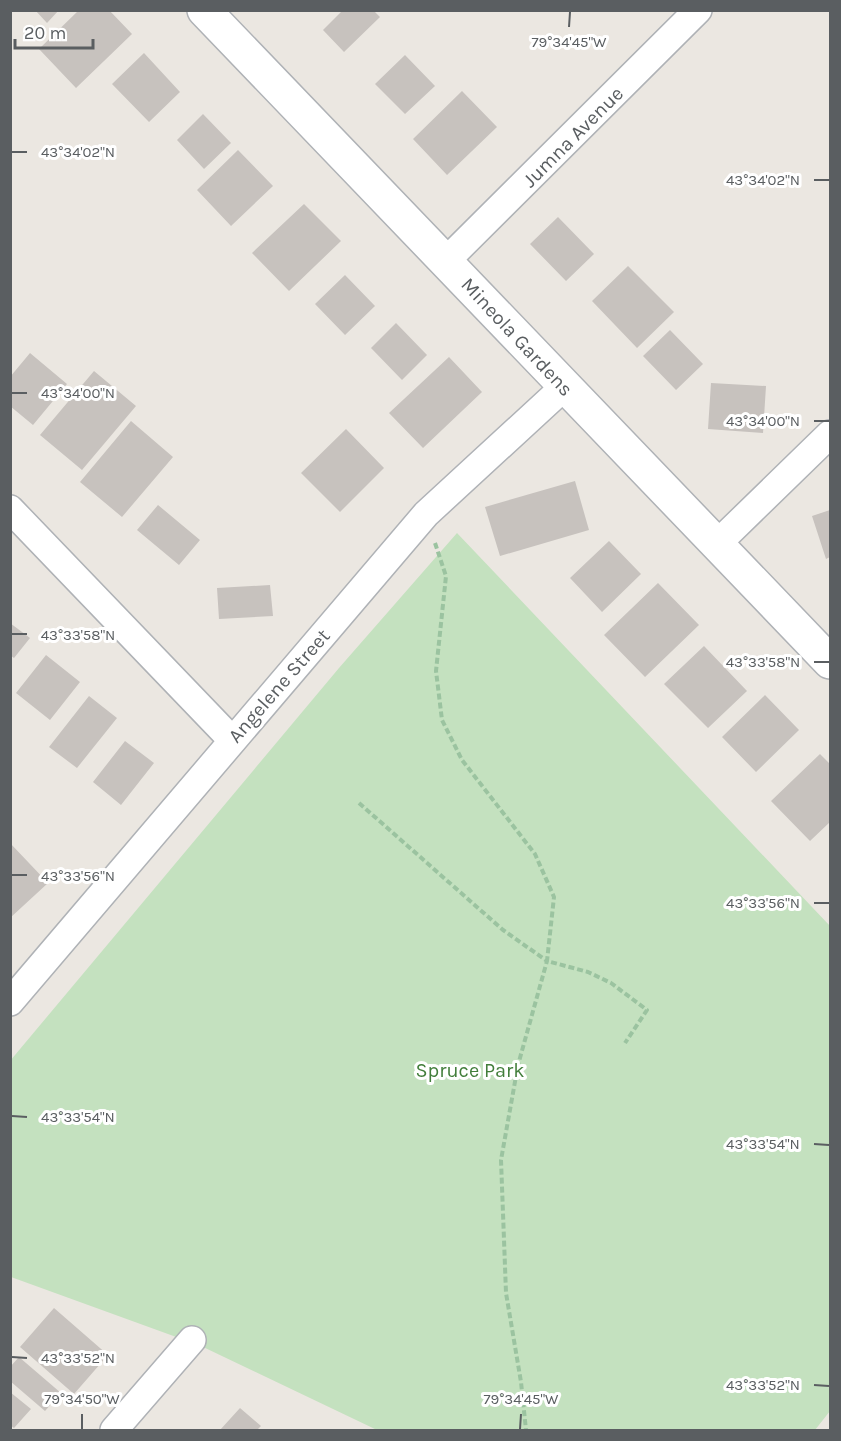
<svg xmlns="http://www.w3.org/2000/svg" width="841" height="1441" viewBox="0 0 841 1441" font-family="Karla,sans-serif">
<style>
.green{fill:#c4e1bf}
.building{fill:#c7c2be}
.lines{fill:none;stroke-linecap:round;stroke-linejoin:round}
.minor-casing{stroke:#afb2b6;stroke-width:30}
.tertiary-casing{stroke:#afb2b6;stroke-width:36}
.path{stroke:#9bc3a0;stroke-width:4;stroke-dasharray:6 3;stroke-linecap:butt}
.minor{stroke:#fff;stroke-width:27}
.tertiary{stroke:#fff;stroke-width:33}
.ticks{fill:none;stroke:#5a5e61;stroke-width:2}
.labels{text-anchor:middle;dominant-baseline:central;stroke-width:6;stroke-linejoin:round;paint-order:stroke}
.street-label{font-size:20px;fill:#5a5e61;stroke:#fff}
.park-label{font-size:20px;fill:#427e3b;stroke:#fff}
.ticks-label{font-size:15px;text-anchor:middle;fill:#5a5e61;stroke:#fff;stroke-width:6;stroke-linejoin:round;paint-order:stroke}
</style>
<rect width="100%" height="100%" fill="#ebe7e1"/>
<!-- green -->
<path class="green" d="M457,533L830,926V1411L815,1430H377L201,1346L11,1277L10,1061L339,668Z"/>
<!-- building -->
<path class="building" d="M35,10H59L47,23Z
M79,10H109L132,34L76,88L39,49Z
M343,10H373L380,17L344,52L323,30Z
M144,53L180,92L149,122L112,84Z
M405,55L435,86L405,114L375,84Z
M462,91L497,127L447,175L413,139Z
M203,114L231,143L204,169L177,140Z
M238,150L273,186L231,226L197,190Z
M304,204L341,241L289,291L252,253Z
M558,217L594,254L566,281L530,244Z
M628,266L674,312L637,348L592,301Z
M345,275L375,306L345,335L315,304Z
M396,323L427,355L402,380L371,348Z
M670,330L703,364L676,390L643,356Z
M30,353L67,384L33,425L10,406V377Z
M449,357L482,392L423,448L389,413Z
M94,371L136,406L82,470L40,435Z
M711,383L766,386L763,433L708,429Z
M131,421L173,457L122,517L80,482Z
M346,429L384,468L340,512L301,473Z
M575,481L589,530L500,556L485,507Z
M158,505L200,540L179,565L137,530Z
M830,510V557L826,559L812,516Z
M609,541L641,574L602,612L570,578Z
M658,583L699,625L645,677L604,635Z
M270,585L273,616L219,619L217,588Z
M10,623L30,638L14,658L10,655Z
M704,646L747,691L708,728L664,684Z
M46,655L80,682L50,720L16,693Z
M765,695L799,730L756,772L722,737Z
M89,696L117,718L77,768L49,747Z
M125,741L154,763L121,805L93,782Z
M820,754L830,764V822L810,841L771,801Z
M10,843L48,883L10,918Z
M54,1308L108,1355L74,1394L20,1347Z
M19,1357L61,1393L45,1411L10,1381V1367Z
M10,1392L31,1409L14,1428L10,1425Z
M240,1408L261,1426L257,1430H220Z"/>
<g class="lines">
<!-- minor casing -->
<g class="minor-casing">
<path id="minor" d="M446,261L698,10
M10,509L232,740
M718,543L830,434
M10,1002L426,514L564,387
M114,1430L192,1340"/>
</g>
<!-- tertiary casing -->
<g class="tertiary-casing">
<path id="tertiary" d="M204,10L830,662"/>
</g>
<!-- path -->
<path class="path" d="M435,543L446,576L436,671L442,720L462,760L535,854L554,897L547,961L588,972L611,983L647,1010L625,1043
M359,803L503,930L547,961L518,1065L501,1160L506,1293L521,1382L526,1430"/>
<!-- minor -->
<use href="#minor" class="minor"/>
<!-- tertiary -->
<use href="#tertiary" class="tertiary"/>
</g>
<!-- ticks -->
<path class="ticks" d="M569,27L570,12M12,152H27M814,180H829M12,393H27M814,421H829M12,634H27M814,662H829M12,875H27M814,903H829M12,1116L27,1117M814,1144L829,1145M12,1357L27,1358M814,1385L829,1386M82,1429V1414M520,1429L521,1414"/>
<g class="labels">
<!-- street labels -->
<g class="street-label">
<text transform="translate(573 137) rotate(-45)">Jumna Avenue</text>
<text transform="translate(517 337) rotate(47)">Mineola Gardens</text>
<text transform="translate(279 686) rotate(-49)">Angelene Street</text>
</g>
<!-- park labels -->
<g class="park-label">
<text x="470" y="1070">Spruce Park</text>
</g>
</g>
<g class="ticks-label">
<text x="569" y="47">79°34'45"W</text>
<text x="78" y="157">43°34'02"N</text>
<text x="763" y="185">43°34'02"N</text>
<text x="78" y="398">43°34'00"N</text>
<text x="763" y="426">43°34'00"N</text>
<text x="78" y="640">43°33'58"N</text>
<text x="763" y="667">43°33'58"N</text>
<text x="78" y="881">43°33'56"N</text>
<text x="763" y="908">43°33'56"N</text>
<text x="78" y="1122">43°33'54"N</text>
<text x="763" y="1149">43°33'54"N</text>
<text x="78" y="1363">43°33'52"N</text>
<text x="763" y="1390">43°33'52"N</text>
<text x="82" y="1404">79°34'50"W</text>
<text x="521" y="1404">79°34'45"W</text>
</g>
<!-- border -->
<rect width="841" height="1441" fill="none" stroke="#5a5e61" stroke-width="24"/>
<!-- scale -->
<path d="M15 39v9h78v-9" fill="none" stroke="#5a5e61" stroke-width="3"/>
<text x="24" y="39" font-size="18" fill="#5a5e61" stroke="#ffffff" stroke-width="4.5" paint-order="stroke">20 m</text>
</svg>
